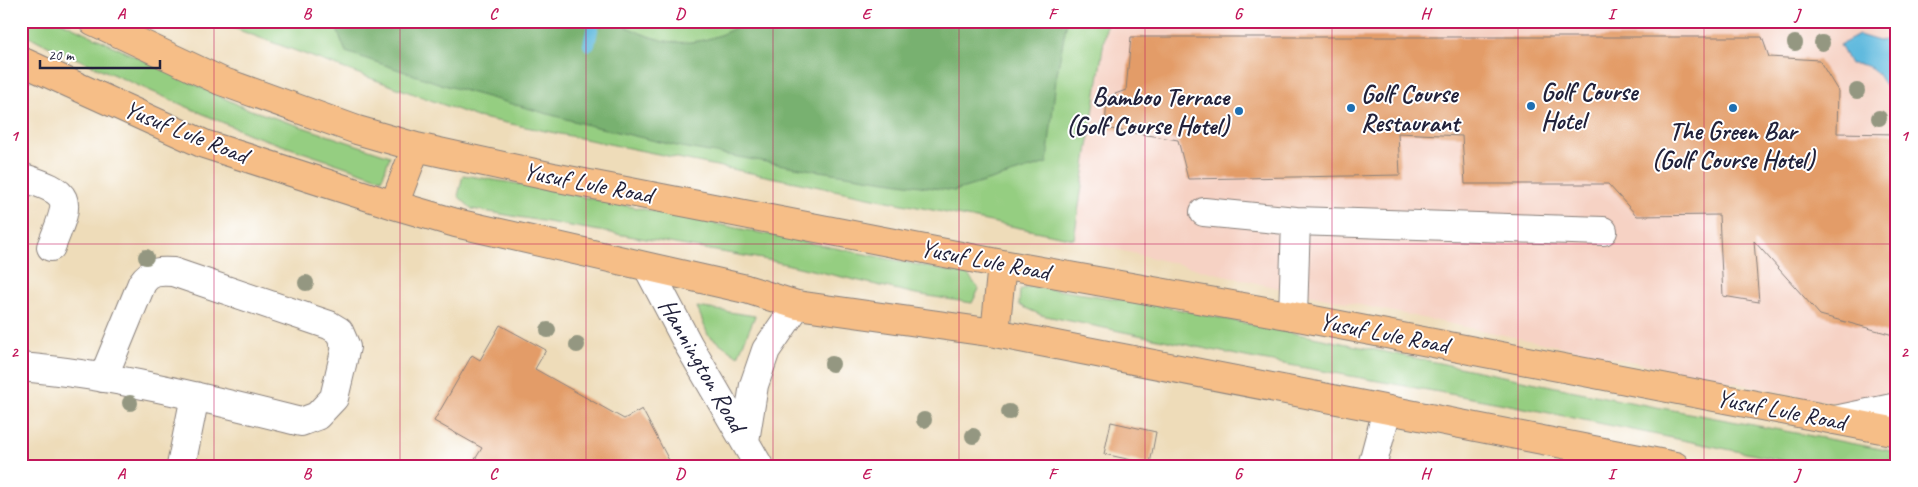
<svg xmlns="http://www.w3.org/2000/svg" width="1918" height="487" viewBox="0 0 1918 487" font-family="Caveat,sans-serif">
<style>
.built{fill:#f6d2c4}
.green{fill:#95ce81;stroke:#5c785e}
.forest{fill:#78b16f;stroke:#4d6a55}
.water{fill:#60bade;stroke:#416e8c}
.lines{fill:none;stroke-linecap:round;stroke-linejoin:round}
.stream{stroke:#60bade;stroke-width:12}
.building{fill:#e39c68}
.minor-casing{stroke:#887f7a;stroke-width:30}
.major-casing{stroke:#887f7a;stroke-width:30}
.minor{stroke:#fff;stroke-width:28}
.major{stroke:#f6be87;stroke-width:28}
.tree{fill:#949781}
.grid{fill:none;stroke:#c2185b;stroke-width:1;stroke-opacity:0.55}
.poi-dot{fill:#1f6fb2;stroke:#fff;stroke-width:2}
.labels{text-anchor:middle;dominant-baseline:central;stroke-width:4;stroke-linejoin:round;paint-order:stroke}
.poi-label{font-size:25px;font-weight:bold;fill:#22223b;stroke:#fff;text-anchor:start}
.street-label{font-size:25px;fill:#22223b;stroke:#fff}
.neatline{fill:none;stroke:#c2185b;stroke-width:2}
.grid-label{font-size:16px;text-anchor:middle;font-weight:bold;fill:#c2185b}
</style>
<rect width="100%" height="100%" fill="#fff"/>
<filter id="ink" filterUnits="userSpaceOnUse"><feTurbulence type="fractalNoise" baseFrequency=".02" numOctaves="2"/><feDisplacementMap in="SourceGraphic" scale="10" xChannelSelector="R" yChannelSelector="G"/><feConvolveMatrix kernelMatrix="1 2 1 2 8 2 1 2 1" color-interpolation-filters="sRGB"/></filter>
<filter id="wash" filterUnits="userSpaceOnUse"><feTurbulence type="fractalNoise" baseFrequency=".0096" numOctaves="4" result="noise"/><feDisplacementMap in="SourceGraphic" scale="20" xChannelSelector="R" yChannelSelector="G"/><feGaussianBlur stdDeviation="1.12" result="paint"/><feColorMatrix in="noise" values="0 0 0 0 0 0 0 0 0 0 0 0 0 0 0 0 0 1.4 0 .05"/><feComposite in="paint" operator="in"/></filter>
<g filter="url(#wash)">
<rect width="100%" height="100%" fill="#eedcb9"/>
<!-- built -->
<path class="built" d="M1107,21H1897V414L1807,398L1269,286L1074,239Z"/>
<!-- green -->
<path class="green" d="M21,21H60L245,108L390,156L382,179L249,134L48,46L21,32Z
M209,21H1107L1074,239L477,117L233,28Z
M463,175L525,185L968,275L979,289L972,303L916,294L768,260L472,209L458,196Z
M1031,286L1157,305L1619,400L1897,452V466H1810L1505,404L1251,358L1041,315L1019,305L1020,290Z
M697,307L755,316L738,356L708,335Z"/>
<!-- forest -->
<path class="forest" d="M340,21H612C625,25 636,32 648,36C684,49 715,41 747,21H1067L1056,79L1047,163L954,191L812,170L681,147L584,124L444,85L346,52L336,27Z"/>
<!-- water -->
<path class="water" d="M1859,35L1879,41L1897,38V95C1874,82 1884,63 1850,64L1840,45Z"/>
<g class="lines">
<!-- stream -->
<path class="stream" d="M589,45L594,21"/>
</g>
<g id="blocks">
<!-- building -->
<path class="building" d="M1131,37H1762L1769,57L1819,60L1838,91L1837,133L1897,134V336L1820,315L1754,241L1759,302L1723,296L1719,215L1637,216L1608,184H1465L1462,136L1398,133L1400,175L1188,179L1178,140L1105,128L1107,97L1126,90Z
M500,325L546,350L535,369L624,419L642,409L672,466H471L482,448L434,421L472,355L480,360Z
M1111,422L1156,432L1150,464L1104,454Z"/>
</g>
</g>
<g filter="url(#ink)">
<use href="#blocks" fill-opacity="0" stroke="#887f7a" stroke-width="1"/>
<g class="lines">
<!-- minor casing -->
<g class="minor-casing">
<path id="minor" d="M21,177C75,194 70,199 51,247
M1204,212L1296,221L1603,231
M648,268L688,344L759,466
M1293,316L1296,221
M21,367C116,375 209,399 301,422L317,416L334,398L346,347L339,331L329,325L173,272C160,271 150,271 142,283L103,378
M1835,420L1897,407
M745,441L754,385L766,350L797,305
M181,466L195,396
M1372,466L1387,410"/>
</g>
<!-- major casing -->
<g class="major-casing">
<path id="major" d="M93,21L221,81L357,130L416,147L553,177L1002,264L1293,316L1897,432
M21,61L204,144L394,205L456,223L746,289L797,305L995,333L1675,466
M394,205L416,147
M995,333L1002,264"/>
</g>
<!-- minor -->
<use href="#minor" class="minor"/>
<!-- major -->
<use href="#major" class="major"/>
</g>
<!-- trees -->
<g class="tree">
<circle cx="1795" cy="43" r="8"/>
<circle cx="1822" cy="43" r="8"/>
<circle cx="1857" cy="91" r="8"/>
<circle cx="1879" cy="118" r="8"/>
<circle cx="146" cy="257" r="8"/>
<circle cx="306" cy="283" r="8"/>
<circle cx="548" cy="330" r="8"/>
<circle cx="577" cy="345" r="8"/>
<circle cx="832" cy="364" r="8"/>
<circle cx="130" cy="403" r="8"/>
<circle cx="1009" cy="412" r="8"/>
<circle cx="924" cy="420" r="8"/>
<circle cx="973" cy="436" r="8"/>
</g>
</g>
<!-- grid -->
<path class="grid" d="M214,21V466M400,21V466M586,21V466M773,21V466M959,21V466M1145,21V466M1332,21V466M1518,21V466M1704,21V466M21,244H1897"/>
<!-- markers -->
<g class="poi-dot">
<circle cx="1531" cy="106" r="5"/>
<circle cx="1351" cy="108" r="5"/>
<circle cx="1733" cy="108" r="5"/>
<circle cx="1239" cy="111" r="5"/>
</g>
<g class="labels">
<!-- poi labels -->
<g class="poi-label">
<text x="1541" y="92">Golf Course<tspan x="1541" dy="29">Hotel</tspan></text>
<text x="1361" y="94">Golf Course<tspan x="1361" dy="29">Restaurant</tspan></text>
<text x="1229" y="97" text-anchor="end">Bamboo Terrace<tspan x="1229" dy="29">(Golf Course Hotel)</tspan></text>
<text x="1733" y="131" text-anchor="middle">The Green Bar<tspan x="1733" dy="29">(Golf Course Hotel)</tspan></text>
</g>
<!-- street labels -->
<g class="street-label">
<text transform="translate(186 132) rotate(22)">Yusuf Lule Road</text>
<text transform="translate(588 183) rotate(11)">Yusuf Lule Road</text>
<text transform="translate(985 260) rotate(11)">Yusuf Lule Road</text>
<text transform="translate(1384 333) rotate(11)">Yusuf Lule Road</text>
<text transform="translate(702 365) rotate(60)">Hannington Road</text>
<text transform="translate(1781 410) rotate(11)">Yusuf Lule Road</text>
</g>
</g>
<!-- margin -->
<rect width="1918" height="487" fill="none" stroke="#fff" stroke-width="55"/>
<!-- scale -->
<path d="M40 60v8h120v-8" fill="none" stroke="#22223b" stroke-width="2.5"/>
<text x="48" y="60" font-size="15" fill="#22223b" stroke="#ffffff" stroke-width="4" paint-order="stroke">20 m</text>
<rect x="28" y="28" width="1862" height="432" class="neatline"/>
<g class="grid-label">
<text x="121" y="19">A</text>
<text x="307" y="19">B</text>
<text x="493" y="19">C</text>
<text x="680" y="19">D</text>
<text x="866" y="19">E</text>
<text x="1052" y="19">F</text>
<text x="1238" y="19">G</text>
<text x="1425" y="19">H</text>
<text x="1611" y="19">I</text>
<text x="1797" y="19">J</text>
<text x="14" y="141">1</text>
<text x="1904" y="141">1</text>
<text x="14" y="357">2</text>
<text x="1904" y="357">2</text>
<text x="121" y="479">A</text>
<text x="307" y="479">B</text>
<text x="493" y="479">C</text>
<text x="680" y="479">D</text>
<text x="866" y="479">E</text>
<text x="1052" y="479">F</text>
<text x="1238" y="479">G</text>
<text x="1425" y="479">H</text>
<text x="1611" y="479">I</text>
<text x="1797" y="479">J</text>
</g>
</svg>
